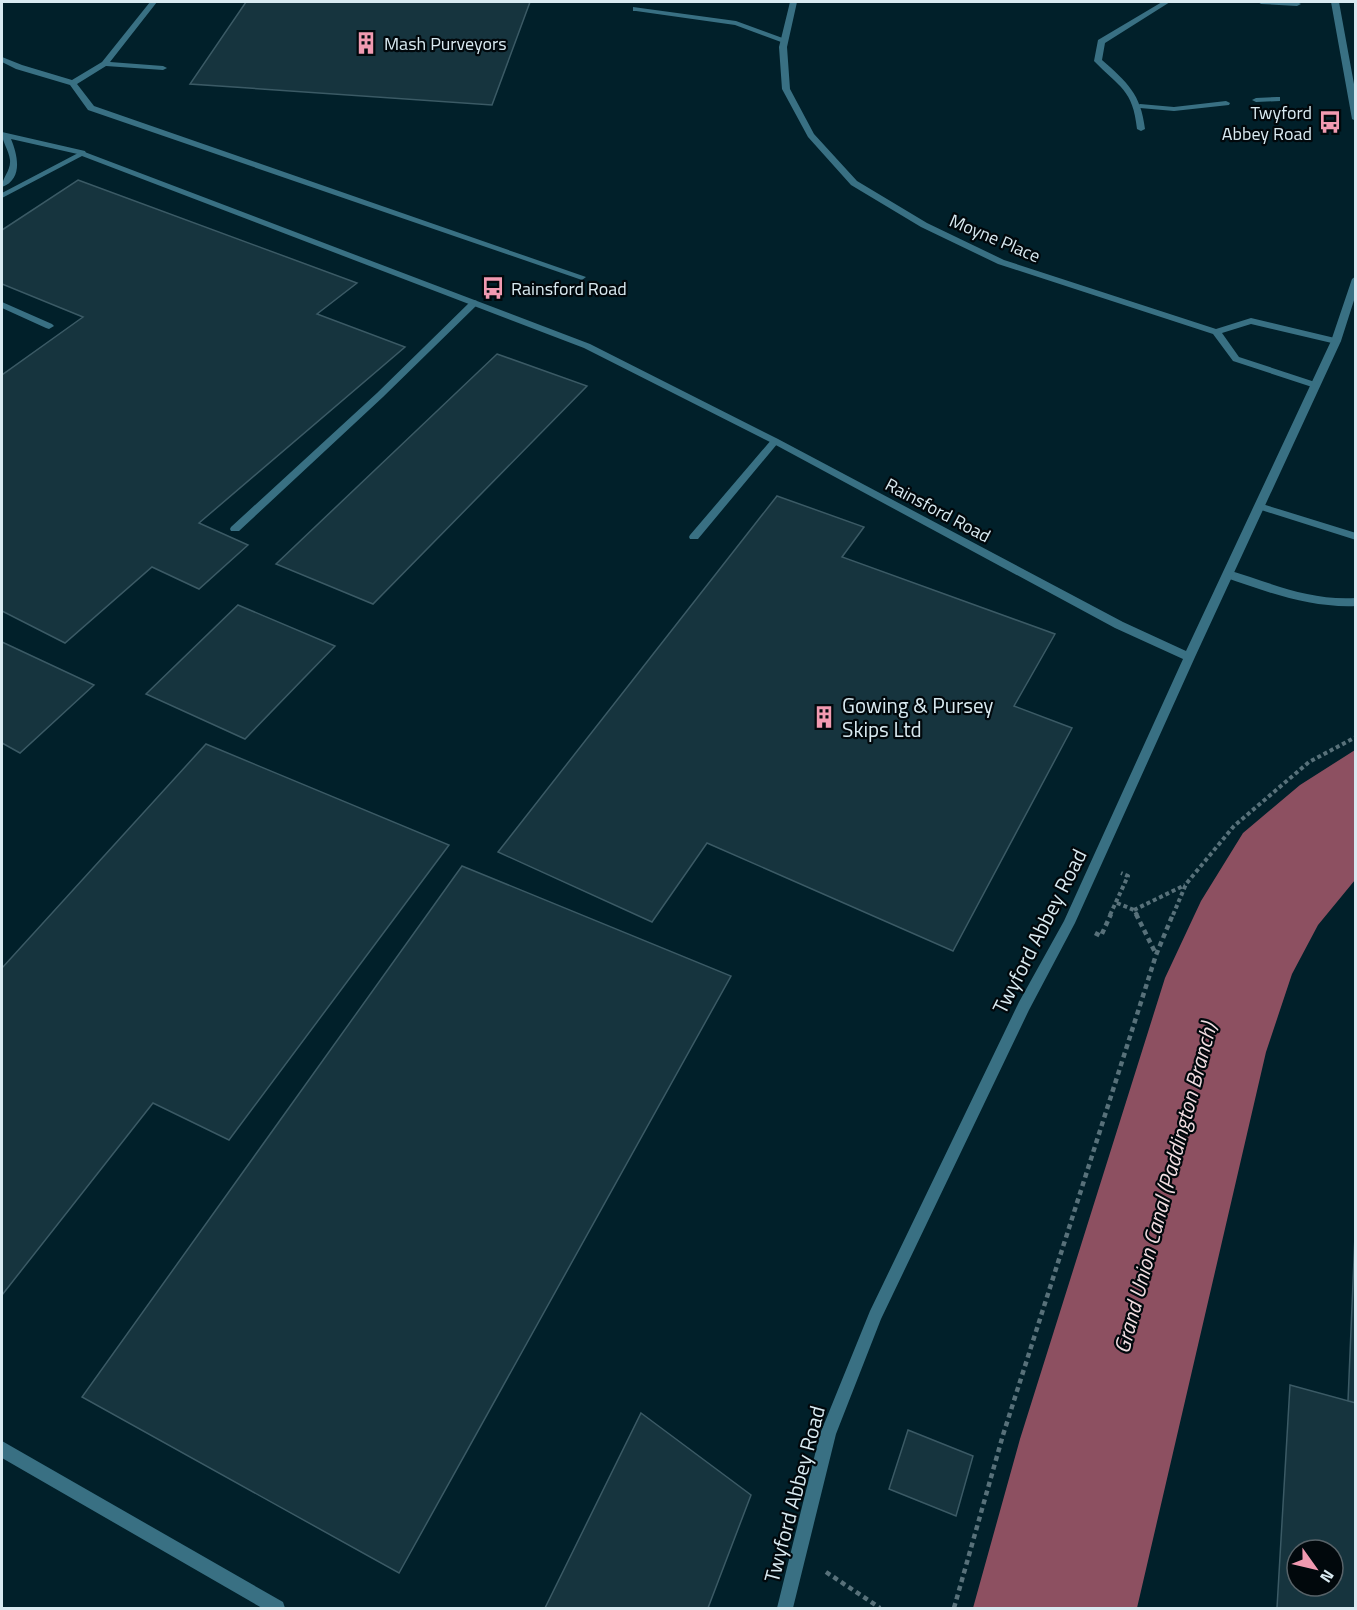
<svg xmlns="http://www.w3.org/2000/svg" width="1357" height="1610" viewBox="0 0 1357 1610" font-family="'Titillium Web',sans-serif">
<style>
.water{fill:#8d5061}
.building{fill:#16343e;stroke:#3b5a65;stroke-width:1.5;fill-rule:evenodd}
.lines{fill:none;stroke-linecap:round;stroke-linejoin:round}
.path-far1{stroke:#58717a;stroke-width:4;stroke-dasharray:4 3;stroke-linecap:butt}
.path{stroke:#58717a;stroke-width:4.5;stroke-dasharray:5 4;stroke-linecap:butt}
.service{fill:#397083;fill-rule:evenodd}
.minor{fill:#397083;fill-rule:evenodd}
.tertiary{fill:#397083;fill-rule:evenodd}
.labels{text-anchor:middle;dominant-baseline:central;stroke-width:4.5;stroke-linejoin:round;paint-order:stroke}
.far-poi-label{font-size:18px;fill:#d9eaf1;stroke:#01080c;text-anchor:start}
.far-street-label{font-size:18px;fill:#d9eaf1;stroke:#01080c}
.poi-label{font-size:21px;fill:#d9eaf1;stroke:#01080c;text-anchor:start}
.street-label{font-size:21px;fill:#d9eaf1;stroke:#01080c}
.water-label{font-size:22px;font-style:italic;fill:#f2dee2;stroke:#01080c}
</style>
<rect width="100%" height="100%" fill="#01202a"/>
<!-- water -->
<path class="water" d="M1355,750V880L1318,925L1292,974L1266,1052L1137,1608H973L1020,1439L1165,978L1201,901L1243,833L1300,785Z"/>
<!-- building -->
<path class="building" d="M246,2H530L492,105L190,84Z
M78,180L357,283L317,314L405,347L199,523L248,545L199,589L152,567L65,643L2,611V375L83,317L2,284V230Z
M497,354L587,386L373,604L276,564Z
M777,496L864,527L842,557L1055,634L1014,706L1072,728L953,951L707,843L652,922L498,852Z
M238,605L335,646L245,739L146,694Z
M2,642L94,685L20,753L2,743Z
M206,744L449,845L229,1140L153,1103L2,1295V968Z
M462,866L731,976L399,1573L82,1397Z
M1356,1212V1403L1348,1401Z
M1290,1385L1356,1403V1608H1277ZM1297,1550H1333V1586H1297Z
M641,1413L751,1495L708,1608H545Z
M908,1430L973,1456L956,1516L889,1489Z"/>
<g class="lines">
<!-- path-far1 -->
<path class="path-far1" d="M1117,903L1134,910L1137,915
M1134,910L1185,885
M1110,915L1128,876L1121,873
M1173,915L1186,884L1234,826L1309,762L1356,737"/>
<!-- path -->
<path class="path" d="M1136,914L1156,954
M1095,933L1101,936L1111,914
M826,1572L880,1608
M954,1608L1003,1435L1156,955L1173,914"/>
<!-- service -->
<path class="service" d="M150,2H157L110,62L163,66L167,68L163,70L106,66L77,84L94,106L586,277L582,280L579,279L88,110L70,85L16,69L2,62V57L22,65L72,80L102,62Z
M633,7L736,21L788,40L781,42L735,25L636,11H633Z
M1277,97H1280V101L1256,102L1252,100L1256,98Z
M1226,101L1230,103L1229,105L1174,111L1140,108L1136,106L1140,104L1174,107Z
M474,300L477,301V305L383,397L239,531H231L230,529L231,527L377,393L471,301Z
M2,302L52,324L54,326L49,329L46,328L2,308Z
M775,438L780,441L778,443L698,539H690L689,537L690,535L772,439Z
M1259,503L1356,533V540L1255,508V504Z
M1228,570C1271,583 1310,601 1356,598V606C1310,608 1267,592 1224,577L1223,574Z
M2,1441L283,1602L285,1608H262L2,1458Z"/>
<!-- minor -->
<path class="minor" d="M790,2H797L787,47L790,89L814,134L857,181L927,223L1004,260L1216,329L1251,318L1339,339L1341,341L1336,344L1251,324L1222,333L1239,357L1318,383V387H1312L1233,361L1213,334L998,264L921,227L851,185L808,137L782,89L779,47Z
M1162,2H1170L1105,43L1102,60C1127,82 1141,94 1145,129L1141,131L1137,129C1133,89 1119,87 1094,61L1098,40Z
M1258,2H1297L1301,4L1297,6L1261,4Z
M2,132L85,151L86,153L82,155L11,139C18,156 23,179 2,187C2,177 11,171 10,160C9,150 1,140 2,132Z"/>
<!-- tertiary -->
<path class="tertiary" d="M1331,2H1339L1356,95V121L1352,119Z
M82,151L590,344L778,439L1123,622L1186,651L1331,341L1352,279L1356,276V294L1341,341L1195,657L1075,923L1029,1010L881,1319L836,1434L793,1608H777L820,1434L870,1311L1019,1002L1064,921L1183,659L1115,628L772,443L584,348L82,156L2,198V193Z"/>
</g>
<!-- icons -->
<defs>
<g id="building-bare" transform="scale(1.8)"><path d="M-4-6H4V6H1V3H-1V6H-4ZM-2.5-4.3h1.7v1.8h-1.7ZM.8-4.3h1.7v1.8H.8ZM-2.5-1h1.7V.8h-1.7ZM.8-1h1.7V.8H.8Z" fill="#f19ab1" stroke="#01080c" stroke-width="2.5" paint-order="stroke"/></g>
<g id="bus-bare" transform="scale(1.8)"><path d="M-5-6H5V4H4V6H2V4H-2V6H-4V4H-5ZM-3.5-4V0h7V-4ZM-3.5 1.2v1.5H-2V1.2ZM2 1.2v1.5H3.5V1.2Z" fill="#f19ab1" stroke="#01080c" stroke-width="2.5" paint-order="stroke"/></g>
</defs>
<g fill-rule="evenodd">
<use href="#building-bare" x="366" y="43"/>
<use href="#bus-bare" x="1330" y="122"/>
<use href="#bus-bare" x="493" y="288"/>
<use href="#building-bare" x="824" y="717"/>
</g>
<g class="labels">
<!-- far-poi labels -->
<g class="far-poi-label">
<text x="384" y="43">Mash Purveyors</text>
<text x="1312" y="112" text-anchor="end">Twyford<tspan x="1312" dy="21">Abbey Road</tspan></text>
<text x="511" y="288">Rainsford Road</text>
</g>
<!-- far-street labels -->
<g class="far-street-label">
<text transform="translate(995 238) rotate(23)">Moyne Place</text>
<text transform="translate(938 510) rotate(28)">Rainsford Road</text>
</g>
<!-- poi labels -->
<g class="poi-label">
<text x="842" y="705">Gowing &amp; Pursey<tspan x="842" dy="24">Skips Ltd</tspan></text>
</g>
<!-- street labels -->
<g class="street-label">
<text transform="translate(1039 931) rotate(-63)">Twyford Abbey Road</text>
<text transform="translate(794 1494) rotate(-75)">Twyford Abbey Road</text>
</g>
<!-- water labels -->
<g class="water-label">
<text transform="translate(1165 1188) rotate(-75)">Grand Union Canal (Paddington Branch)</text>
</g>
</g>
<!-- border -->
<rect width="1357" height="1610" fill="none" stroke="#d9eaf1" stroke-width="6"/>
<!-- north arrow -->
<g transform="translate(1315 1568) rotate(124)"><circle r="28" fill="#01080c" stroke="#576268" stroke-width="1.5"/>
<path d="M0-4.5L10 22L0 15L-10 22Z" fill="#f19ab1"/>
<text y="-9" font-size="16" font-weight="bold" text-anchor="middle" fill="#d9eaf1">N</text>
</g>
</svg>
